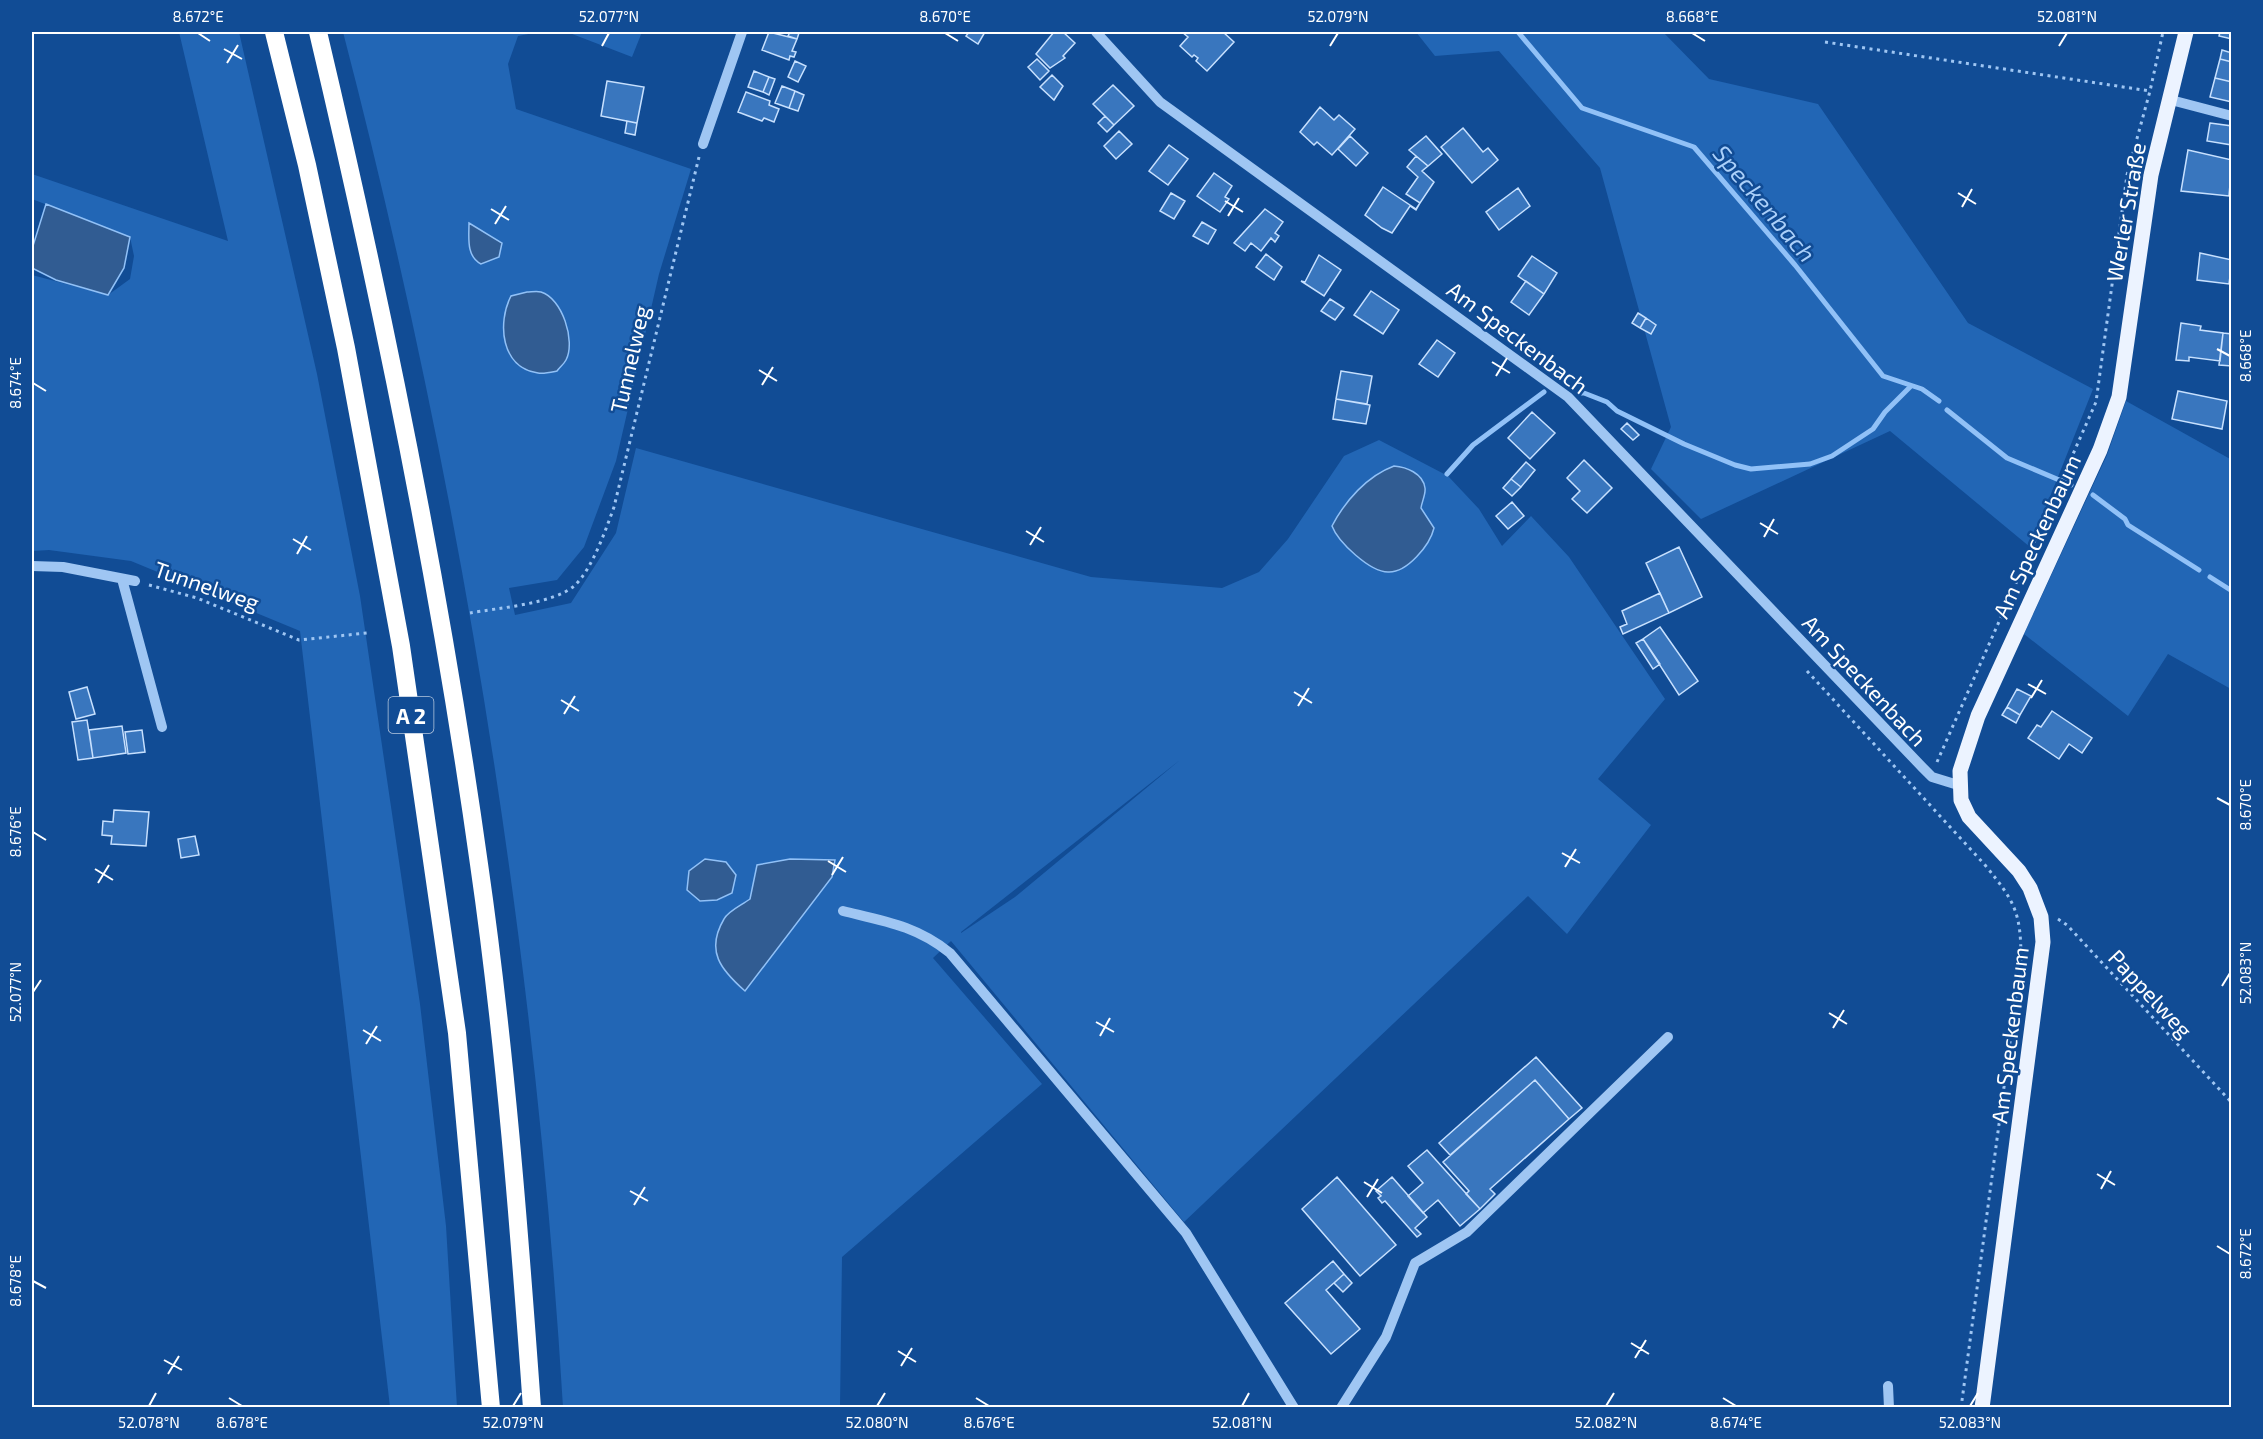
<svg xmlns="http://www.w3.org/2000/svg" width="2263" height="1439" viewBox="0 0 2263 1439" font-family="'Exo 2',sans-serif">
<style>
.green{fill:#2266b5;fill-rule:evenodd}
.water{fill:#315c92;stroke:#91c1f7;stroke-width:1.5}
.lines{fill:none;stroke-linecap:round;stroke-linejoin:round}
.stream{stroke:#91c1f7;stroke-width:5}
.building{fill:#3976be;stroke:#c7e0fe;stroke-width:1.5}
.path{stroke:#9fc6f3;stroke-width:3;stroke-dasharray:3 4.5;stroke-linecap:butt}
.minor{stroke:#9fc6f3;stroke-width:10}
.major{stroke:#ecf3ff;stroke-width:15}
.highway{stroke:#fff;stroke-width:18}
.ticks{fill:none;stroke:#fff;stroke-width:2}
.labels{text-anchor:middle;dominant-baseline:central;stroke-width:5;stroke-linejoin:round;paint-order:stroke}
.shield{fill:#114c95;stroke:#b8c9df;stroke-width:1.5}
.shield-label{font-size:21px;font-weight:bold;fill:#fff}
.street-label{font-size:22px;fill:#fff;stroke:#114c95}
.water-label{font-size:24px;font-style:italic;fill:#abd0fa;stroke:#114c95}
.neatline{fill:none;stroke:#fff;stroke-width:2}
.ticks-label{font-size:15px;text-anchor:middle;fill:#fff}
</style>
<rect width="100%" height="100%" fill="#114c95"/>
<!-- green -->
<path class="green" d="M179,32H239L317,374L360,596L420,1004L446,1226L457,1407H390L300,631L131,561L49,550L32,551V275L108,295L130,279L134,256L130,237L32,199V174L228,241Z
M343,32H539L518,36L508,64L516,109L691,169L659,274L616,461L584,547L557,580L509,588L515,615L571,603L616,533L636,448L1091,577L1222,588L1259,572L1288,539L1344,456L1379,440L1448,476L1479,509L1502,546L1531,516L1569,557L1665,699L1598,779L1651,825L1567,934L1528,896L1184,1222L951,941L933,958L1042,1084L842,1257L840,1407H563C535,943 460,482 343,32ZM1180,760L1015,897L961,933V932Z
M567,32H642L632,57Z
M1416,32H1663L1709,79L1818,104L1968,323L2093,389L2030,547L1890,431L1701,519L1651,469L1671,427L1600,168L1499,51L1435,56Z
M2126,401L2232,460L2231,689L2168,654L2128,716L2024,634L2107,455Z"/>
<!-- water -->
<path class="water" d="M46,204L130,237L124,268L108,295L56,280L32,268V249Z
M469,223L502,243L499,257L481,264C466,256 469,238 469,223Z
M527,292C531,292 537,291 541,292C562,298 576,341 566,360C564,364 560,367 557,371C552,372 544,374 538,373C501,368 497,323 511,296Z
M1394,466C1406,467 1423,473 1425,488C1426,494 1422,501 1421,508L1434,528C1430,545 1407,573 1388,572C1370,572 1338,542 1332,526C1345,501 1367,476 1394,466Z
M705,859L726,862L736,875L732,893L717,900L700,901L687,890L689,871Z
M790,859L835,860L832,877L745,991C721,970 705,951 724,919C728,911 742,905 750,899L757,865Z"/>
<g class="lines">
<!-- stream -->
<path class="stream" d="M1518,32L1582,108L1694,147L1795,265L1883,376L1922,389L1939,401
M1579,393H1584L1607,402L1617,411L1684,444L1735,465L1751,469L1810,464L1832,456L1873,429L1885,412L1910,387
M1947,410L2007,458L2071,485
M1447,474L1473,445L1544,392
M2093,495L2125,519L2128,525L2199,570
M2210,577L2232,591"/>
</g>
<!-- building -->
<path class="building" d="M769,32L797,39L792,51L796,52L794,57L790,56L789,60L762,50Z
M790,32L799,33L797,39L788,36Z
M969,32H985L978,44L966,36Z
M1054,32H1063L1075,43L1063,56L1065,58L1050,68L1036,54Z
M1182,32H1223L1234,42L1207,71L1196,61L1198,58L1194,55L1192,57L1180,46L1188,37Z
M2220,32H2232V39L2219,36Z
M2222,50L2232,53V62L2220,59Z
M1037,59L1049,71L1040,80L1028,67Z
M2220,59L2232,62V82L2215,78Z
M795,61L806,66L798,82L788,77Z
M754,71L769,77L763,92L748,87Z
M1052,75L1063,86L1054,100L1040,87Z
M769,77L775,79L769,95L763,92Z
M2215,78L2232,82V102L2210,97Z
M607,81L644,87L637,123L601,116Z
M1113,85L1134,106L1114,125L1093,104Z
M782,86L795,91L789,108L775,103Z
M795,91L804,95L798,111L789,108Z
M746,92L770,101L769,105L779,109L774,122L764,118L762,121L738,112Z
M1320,107L1334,120L1339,115L1355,129L1332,155L1317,142L1314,145L1300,132Z
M1105,116L1114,125L1107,132L1098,123Z
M627,121L637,123L635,135L625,133Z
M2210,123L2232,126V145L2207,141Z
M1463,128L1483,152L1488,148L1498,160L1472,183L1441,147Z
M1119,131L1132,144L1116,159L1104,146Z
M1350,136L1368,153L1356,166L1338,149Z
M1426,136L1442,154L1428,166L1409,150Z
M1169,145L1188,159L1168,185L1149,171Z
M2188,150L2232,160L2229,196L2181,191Z
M1416,156L1428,166L1422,171L1434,182L1420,203L1406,194L1418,177L1407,167Z
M1214,173L1232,186L1225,197L1229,199L1220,212L1197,196Z
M1383,187L1416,209L1420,203L1416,210L1410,206L1392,233L1382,228L1365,215Z
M1518,188L1530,206L1499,230L1486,212Z
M1171,193L1185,201L1174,219L1160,211Z
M1265,209L1283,222L1275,233L1279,236L1275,242L1271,238L1261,251L1251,243L1245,251L1234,243Z
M1202,222L1216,230L1208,244L1193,236Z
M2200,253L2232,260L2229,284L2197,280Z
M1266,254L1282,267L1274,280L1256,267Z
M1319,255L1341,270L1324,296L1301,281L1305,282Z
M1532,256L1557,273L1544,294L1518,276Z
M1526,281L1544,294L1529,315L1511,302Z
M1371,291L1399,310L1383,334L1354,315Z
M1330,299L1344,308L1335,320L1321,311Z
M1638,313L1646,318L1640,328L1632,323Z
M1646,318L1656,325L1651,334L1640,328Z
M2181,323L2201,326L2200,330L2223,333L2220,361L2189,357V361L2176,360Z
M2223,333L2232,334V366L2219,365Z
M1437,340L1455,353L1438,377L1419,364Z
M1341,371L1372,376L1367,404L1336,399Z
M2178,391L2227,401L2222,429L2172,419Z
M1336,399L1370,405L1366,424L1333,419Z
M1532,412L1555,433L1530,459L1508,438Z
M1627,423L1639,435L1633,440L1621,429Z
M1584,460L1612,488L1587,513L1572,499L1580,491L1567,478Z
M1526,462L1535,470L1521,487L1511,479Z
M1511,479L1521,487L1512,496L1503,488Z
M1512,502L1524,516L1508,529L1496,516Z
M1679,547L1702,597L1669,613L1646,563Z
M1660,593L1669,613L1623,634L1620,627L1627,624L1622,611Z
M1660,627L1698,681L1679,695L1643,639Z
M1643,639L1660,664L1653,669L1636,643Z
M87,687L95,714L76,719L69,692Z
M2017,689L2031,696L2020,715L2007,707Z
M2007,707L2020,715L2016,723L2002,715Z
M2052,711L2092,738L2082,753L2069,744L2059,759L2028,738L2037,725L2041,727Z
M87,720L93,758L78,760L72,722Z
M122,726L126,753L93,758L89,730Z
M142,730L145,752L128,754L125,732Z
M114,810L149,812L146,846L111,844L112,836L102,835L103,821L113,822Z
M195,836L199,855L181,858L178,839Z
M1536,1057L1582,1108L1569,1119L1535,1080L1450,1155L1439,1143Z
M1535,1080L1569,1119L1490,1189L1495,1194L1480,1209L1466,1194L1469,1191L1443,1162Z
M1427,1150L1480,1209L1460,1226L1438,1200L1423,1213L1408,1196L1423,1183L1408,1166Z
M1337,1177L1396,1245L1360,1276L1302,1209Z
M1392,1177L1427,1217L1415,1228L1421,1234L1417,1237L1385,1201L1382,1203L1378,1198L1381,1196L1376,1191Z
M1333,1261L1344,1274L1326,1290L1360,1329L1331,1354L1285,1303Z
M1344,1274L1352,1283L1343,1292L1334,1283Z"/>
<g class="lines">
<!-- path -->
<path class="path" d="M1825,42L2150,91
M149,585L197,598L299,640L367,633
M470,613C497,608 553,604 574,586C592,570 606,529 614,507L699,157
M1807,671L1985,865C2015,902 2021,912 2021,960L1961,1408
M1937,762L2096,402L2127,175L2150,91L2163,32
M2058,919L2067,925L2232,1103"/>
<!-- minor -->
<path class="minor" d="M1096,32L1160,102L1568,397L1923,768L1932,777L1958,785
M2171,100L2232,116
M703,144L742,32
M32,566L63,567L135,581
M122,579L162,727
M843,911C884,921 917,926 950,953L1186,1233L1294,1408
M1888,1386L1889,1408
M1341,1408L1386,1337L1415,1263L1467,1232L1668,1037"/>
<!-- major -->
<path class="major" d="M1982,1408L2043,942L2041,917L2030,888L2019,871L1969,817L1961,800L1960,771L1978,716L2100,450L2119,397L2151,175L2186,32"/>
<!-- highway -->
<path class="highway" d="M274,32L307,165L346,348L401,646L457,1033L491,1408
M318,32C383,307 440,584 479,864C505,1044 519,1226 532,1408"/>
</g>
<!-- ticks -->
<path class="ticks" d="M198,33L210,41M945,33L958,41M1692,33L1705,41M602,46L609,33M1330,46L1338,33M2059,46L2067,33M224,49L242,59M227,63L238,45M1958,193L1976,204M1225,201L1243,212M1962,207L1972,189M491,209L509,220M1228,216L1239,198M495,224L506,206M2217,349L2230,356M1492,362L1510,373M759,370L777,381M1496,376L1507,358M33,383L46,391M762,385L773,367M1760,523L1778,534M1026,531L1044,542M1764,537L1774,519M293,539L311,550M1030,545L1041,527M297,554L307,536M2028,684L2046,694M1294,692L1312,703M2031,698L2042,680M561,700L579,711M1298,706L1309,688M564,714L575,696M2217,798L2230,805M33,832L46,840M1562,853L1580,863M828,861L846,872M1565,867L1576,849M95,869L113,880M832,875L843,857M98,883L109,865M2222,986L2230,973M33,992L41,980M1829,1013L1847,1024M1096,1022L1114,1032M1833,1028L1844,1010M363,1030L381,1041M1100,1036L1110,1018M366,1044L377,1026M2097,1174L2115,1185M1364,1182L1382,1193M2101,1189L2111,1171M630,1191L648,1201M1367,1197L1378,1179M634,1205L645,1187M2217,1246L2230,1254M33,1281L46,1288M1631,1343L1649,1354M898,1351L916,1362M1635,1358L1646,1340M164,1360L182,1370M901,1366L912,1348M168,1374L179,1356M229,1398L242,1406M976,1398L989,1406M1723,1398L1736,1406M149,1406L156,1393M513,1406L521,1393M877,1406L885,1393M1242,1406L1249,1393M1606,1406L1614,1393M1970,1406L1978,1393"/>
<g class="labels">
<!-- shield labels -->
<rect class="shield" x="388.5" y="697" width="45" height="36" rx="4.5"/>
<g class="shield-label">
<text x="411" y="715">A 2</text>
</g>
<!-- street labels -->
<g class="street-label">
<text transform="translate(2125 212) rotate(-80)">Werler Straße</text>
<text transform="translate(1518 337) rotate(37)">Am Speckenbach</text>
<text transform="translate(629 359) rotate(-77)">Tunnelweg</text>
<text transform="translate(2036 536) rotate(-65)">Am Speckenbaum</text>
<text transform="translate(207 585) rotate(19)">Tunnelweg</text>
<text transform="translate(1865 680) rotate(47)">Am Speckenbach</text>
<text transform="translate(2151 993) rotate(47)">Pappelweg</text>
<text transform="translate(2009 1035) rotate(-83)">Am Speckenbaum</text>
</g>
<!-- water labels -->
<g class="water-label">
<text transform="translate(1765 203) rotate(50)">Speckenbach</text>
</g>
</g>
<!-- border -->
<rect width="2263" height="1439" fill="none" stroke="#114c95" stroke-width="66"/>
<rect x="33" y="33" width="2197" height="1373" class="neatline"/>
<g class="ticks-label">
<text x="198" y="22">8.672°E</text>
<text x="609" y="22">52.077°N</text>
<text x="945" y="22">8.670°E</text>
<text x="1338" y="22">52.079°N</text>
<text x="1692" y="22">8.668°E</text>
<text x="2067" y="22">52.081°N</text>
<text transform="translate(2246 356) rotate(-90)" y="5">8.668°E</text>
<text transform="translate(16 383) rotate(-90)" y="5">8.674°E</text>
<text transform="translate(2246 805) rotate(-90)" y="5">8.670°E</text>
<text transform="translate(16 832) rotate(-90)" y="5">8.676°E</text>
<text transform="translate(2246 973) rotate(-90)" y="5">52.083°N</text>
<text transform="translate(16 992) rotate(-90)" y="5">52.077°N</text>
<text transform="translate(2246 1254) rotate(-90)" y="5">8.672°E</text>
<text transform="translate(16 1281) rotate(-90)" y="5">8.678°E</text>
<text x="149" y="1428">52.078°N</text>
<text x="242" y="1428">8.678°E</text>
<text x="513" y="1428">52.079°N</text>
<text x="877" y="1428">52.080°N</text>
<text x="989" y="1428">8.676°E</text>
<text x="1242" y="1428">52.081°N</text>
<text x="1606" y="1428">52.082°N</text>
<text x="1736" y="1428">8.674°E</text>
<text x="1970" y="1428">52.083°N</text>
</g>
</svg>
